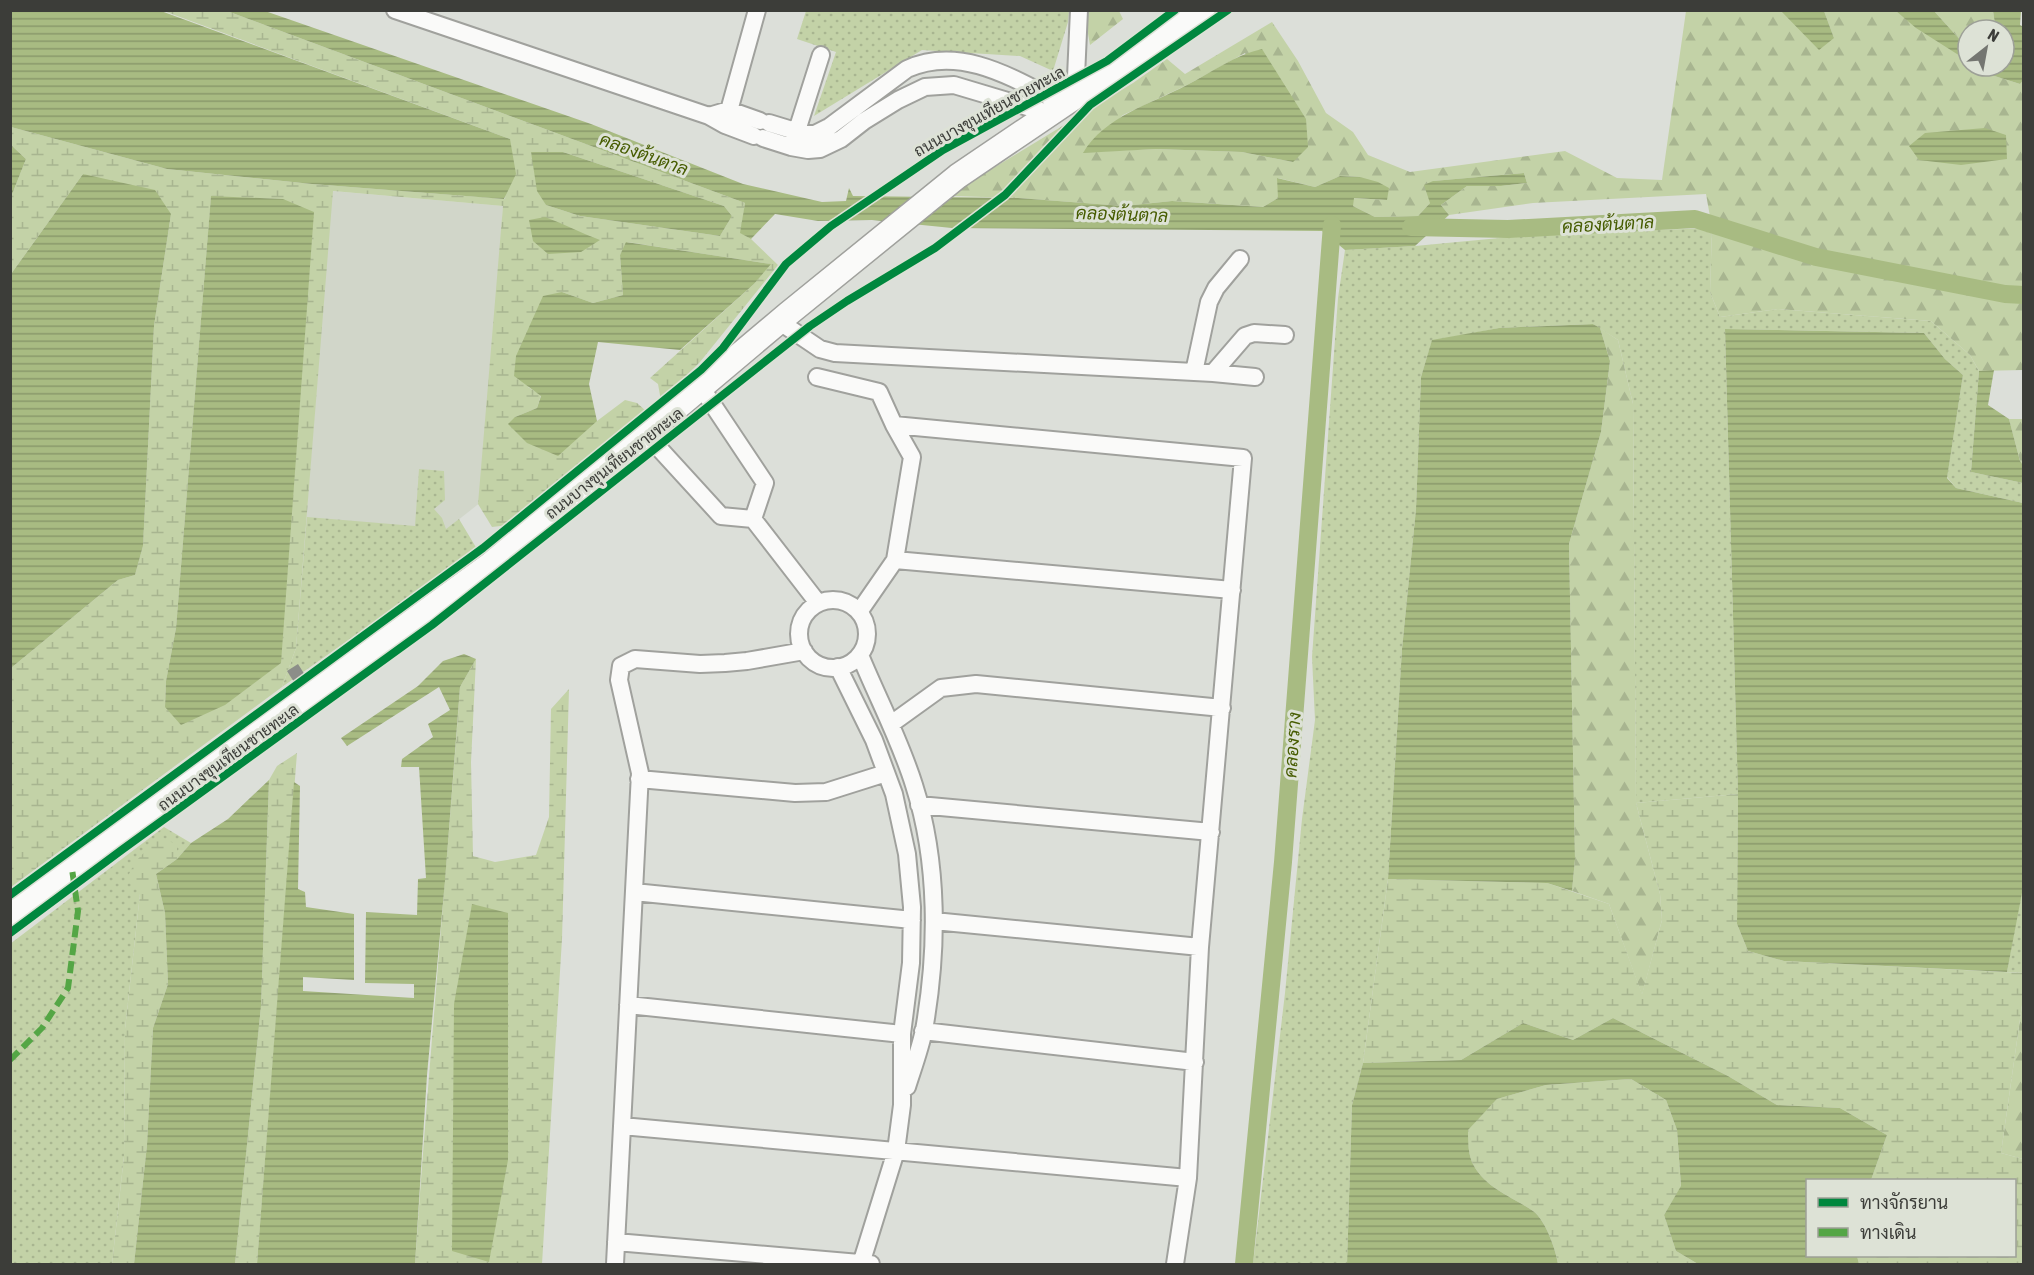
<svg xmlns="http://www.w3.org/2000/svg" width="2034" height="1275" viewBox="0 0 2034 1275" font-family="'Asap Condensed',Sarabun,sans-serif">
<style>
.built{fill:#d1d6c9}
.grass{fill:url(#grass-dots)}
.forest{fill:url(#forest-firs);fill-rule:evenodd}
.wetland{fill:url(#wetland-marsh);fill-rule:evenodd}
.water{fill:url(#water-rules)}
.lines{fill:none;stroke-linecap:round;stroke-linejoin:round}
.canal{stroke:#a8bb82;stroke-width:18}
.building{fill:#8c8e89}
.street-casing{stroke:#a0a19d;stroke-width:20}
.secondary-casing{stroke:#a0a19d;stroke-width:27}
.street{stroke:#fafaf9;stroke-width:16}
.secondary{stroke:#fafaf9;stroke-width:24}
.quiet{stroke:#54a645;stroke-width:6;stroke-dasharray:12 6;stroke-linecap:butt}
.cycleway-casing{stroke:#dde2d6;stroke-width:11}
.cycleway{stroke:#00873e;stroke-width:8}
.labels{text-anchor:middle;dominant-baseline:central;stroke-width:6;stroke-linejoin:round;paint-order:stroke}
.street-label{font-size:16px;fill:#3c3d39;stroke:#dde2d6}
.water-label{font-size:18px;font-style:italic;fill:#465c00;stroke:#dde2d6}
</style>
<defs>
<pattern id="grass-dots" width="8" height="8" patternUnits="userSpaceOnUse" patternTransform="scale(1.5)"><rect width="8" height="8" fill="#c3d2a7"/><path d="M2 2h.1M6 6h.1" fill="none" stroke="#a8b590" stroke-width="1.8" stroke-linecap="round"/></pattern>
<pattern id="forest-firs" width="22" height="20" patternUnits="userSpaceOnUse" patternTransform="scale(1.5)"><rect width="22" height="20" fill="#c3d2a7"/><path d="M5 1l3.5 6h-7zM16 11l3.5 6h-7z" fill="#a8b590"/></pattern>
<pattern id="wetland-marsh" width="20" height="14" patternUnits="userSpaceOnUse" patternTransform="scale(1.5)"><rect width="20" height="14" fill="#c3d2a7"/><path d="M1 5h8M5 5V1M11 12h8M15 12V8" fill="none" stroke="#a8b590"/></pattern>
<pattern id="water-rules" width="6" height="5" patternUnits="userSpaceOnUse" patternTransform="scale(1.5)"><rect width="6" height="5" fill="#a8bb82"/><path d="M0 2.5h6" fill="none" stroke="#8a996b"/></pattern>
</defs>
<rect width="100%" height="100%" fill="#dcdfd9"/>
<!-- built -->
<path class="built" d="M332,191L503,206L486,498L296,648Z"/>
<!-- grass -->
<path class="grass" d="M806,11H1069L1068,22L1053,71L1020,56L922,50L814,116L836,52L797,39Z
M1712,228L1710,292L1720,317L1778,309L1931,321L1970,355L1979,371L1971,472L2023,483V503L1956,488L1947,477L1963,375L1945,359L1924,333L1725,329L1738,794L1636,803L1633,404L1618,340L1593,324L1499,328L1432,341L1421,377L1416,509L1402,649L1388,879L1363,1063L1352,1105L1347,1264H1253L1285,993L1302,819L1315,720L1312,657L1338,298L1345,250L1415,246L1543,234Z
M419,469L444,471L445,500L434,509L442,518L446,529L459,519L477,549L282,687L296,648L307,517L415,526Z
M164,827L191,843L177,859V845L140,894L125,1029L124,1156L112,1264H11L10,944Z
M2023,882V973L2007,972Z"/>
<!-- forest -->
<path class="forest" d="M1084,11H1119L1123,19L1090,45Z
M1686,11H1781L1834,38L1824,11H1896L1968,61V66H1975L1985,73L2020,84L2023,79V370L1979,371L1970,355L1931,321L1778,309L1720,317L1710,292L1712,228L1706,194L1533,203L1449,215L1441,205L1467,186H1501L1527,183L1524,173L1433,181L1430,203L1418,216L1375,217L1353,206V198L1387,200L1360,177L1340,176L1315,187L1278,178V198L1263,207L1172,201L1124,206L1018,198L953,196L967,184L1133,83L1167,59L1185,74L1272,22L1298,61L1326,113L1353,132L1368,155L1410,172L1565,151L1617,178L1662,180ZM1245,53L1293,162L1242,152L1156,149L1084,152L1123,115L1187,85Z
M1934,11H1993L1996,30H1968V42L1963,43Z
M1600,328L1618,340L1633,404L1636,803L1660,894L1662,920L1642,995L1609,904L1572,891L1575,859L1569,544L1601,432L1610,361Z
M2009,419H2023V465L2020,461Z
M2023,998V1159L2001,1153Z"/>
<!-- wetland -->
<path class="wetland" d="M161,10L227,11L745,203L741,233L751,239L778,265L700,362L661,401L658,384L650,378L754,284L770,264L627,242L620,255L623,295L593,303L562,292L528,387L541,395L537,408L515,417L597,421L625,400L637,403L646,411L509,525L492,527L478,504L503,206L333,191L296,648L282,687L11,887V668L118,580L135,575L143,546L154,326L171,214L83,174L11,274V197L26,159L11,145V127L167,169L312,184L505,199L510,139ZM531,152H563L724,206L732,216L720,236L580,216L546,205ZM211,197L283,199L165,707L166,681L176,628Z
M476,659L471,762L473,856L495,862L536,855L549,817L551,709L569,689L562,939L542,1264H415C428,1072 446,880 460,687Z
M297,753L257,1264H235L261,1006L269,780L277,766Z
M1738,794L1737,924L1748,951L1784,961L2023,973V998L2001,1153L2023,1159V1264H1859L1857,1256H2014V1180H1871L1887,1135L1840,1108L1777,1105L1728,1076L1613,1018L1573,1040L1523,1023L1461,1060L1363,1063L1388,879L1547,883L1609,904L1642,994L1662,920L1660,894L1636,803Z
M160,836L177,845V859L156,874L165,913L168,984L153,1028L147,1145L134,1264H112L124,1156L125,1029L140,894L128,876L135,862Z
M1631,1079L1666,1100L1677,1130L1681,1187L1664,1215L1676,1251L1698,1264H1558C1556,1250 1545,1219 1533,1211C1513,1197 1487,1189 1474,1166C1468,1156 1468,1141 1467,1130L1497,1099L1546,1085Z"/>
<!-- water -->
<path class="water" d="M10,11H161L510,139L516,174L504,199L312,184L167,169L11,127Z
M227,11H265L591,124L743,184L822,202L846,201L849,188L853,196L1018,198L1124,206L1172,201L1263,207L1278,198L1277,178L1315,187L1340,176L1360,177L1378,182L1389,188L1387,200L1354,198L1353,206L1375,217L1418,216L1430,203L1424,185L1433,181L1524,173L1527,183L1501,186H1467L1441,205L1449,215L1415,246L1345,250L1322,231L952,228L872,220L818,221L775,214L751,239L740,233L745,203Z
M1781,11H1824L1834,38L1819,50Z
M1896,11H1934L1963,43L1968,42V61L1916,28Z
M1993,11H2021L2020,25L2024,27V79L2020,84L1985,73L1975,66H2004V30H1996Z
M1262,49L1306,119L1308,147L1293,162L1242,152L1156,149L1083,153C1105,116 1151,104 1187,85C1212,72 1235,55 1262,49Z
M1985,128L2006,135L2007,159L1961,165L1919,160L1909,146L1925,133Z
M11,145L26,159L11,197Z
M531,152H563L724,206L732,216L720,236L580,216L546,205L537,191Z
M83,174L155,190L171,214L154,326L143,546L135,575L118,580L11,668V274Z
M211,196L283,199L314,212L281,663L225,705L181,725L165,707L166,681L176,628Z
M545,217C564,224 581,233 600,240L581,252L548,254L533,241L529,220Z
M626,242L771,264L754,284L680,350L598,342L589,384L597,421L558,456L527,443L508,424L515,417L537,408L541,396L514,376L516,356L543,296L562,292L593,303L623,295L620,255Z
M1593,324L1600,328L1610,361L1601,432L1569,544L1575,859L1572,891L1547,883L1388,879L1402,649L1416,509L1421,377L1432,340L1499,328Z
M1725,329L1924,333L1945,359L1963,375L1947,478L1956,488L2023,503L2024,882L2007,972L1784,961L1748,951L1737,924L1738,794Z
M1994,370L1988,405L2009,419L2020,461L2023,465V483L1971,472L1979,371Z
M464,654L476,659L460,687L445,881L427,1075L415,1264H257L294,782L300,786L298,889L305,892L306,907L354,914V980L303,977V991L414,998V984L365,983L366,912L417,915L418,879L426,878L419,767H401L402,759L433,737L428,724L450,710L439,687L347,746L341,738L418,686L443,661Z
M269,780L261,1006L235,1264H134L147,1145L153,1028L168,984L165,913L156,874L177,859L191,843L228,819Z
M472,904L508,913V1160L489,1262L452,1251L454,1004Z
M1613,1018L1728,1076L1777,1105L1840,1108L1887,1135L1871,1180H1808V1256H1857L1859,1264H1698L1676,1251L1664,1215L1681,1186L1677,1130L1666,1100L1631,1079L1546,1085L1497,1099L1468,1130C1468,1141 1468,1156 1474,1166C1487,1189 1513,1197 1533,1211C1545,1219 1556,1250 1558,1264H1347L1352,1105L1363,1063L1461,1060L1523,1023L1573,1040Z"/>
<g class="lines">
<!-- canal -->
<path class="canal" d="M1411,227L1508,229L1695,219L1816,257L2005,294L2024,295
M1244,1264L1283,862L1332,225"/>
</g>
<!-- building -->
<path class="building" d="M298,664L305,675L294,682L287,671Z"/>
<g class="lines">
<!-- street casing -->
<g class="street-casing">
<path id="street" d="M395,10L709,116
M1075,99L1079,10
M769,123L805,134H815L829,127L907,69C962,44 1016,80 1065,105
M725,125L757,10
M754,136L725,125L709,116L729,110L760,121
M763,138L791,147L808,150L820,149L841,139L864,121L898,100L925,87L954,85L1051,114
M794,140L821,55
M780,322L820,349L835,353L1213,373L1255,377
M1194,372L1209,302L1216,288L1240,259
M1213,373L1245,336L1254,333L1285,335
M817,377L879,392L894,425L912,457L895,560L859,612
M701,387L765,483L753,519
M894,425L1243,458L1200,947
M646,434L721,516L753,519L818,603
M895,560L1232,590
M799 634a34 34 0 1 1 68 0a34 34 0 1 1-68 0Z
M860,655C878,699 900,740 914,785C939,863 938,951 924,1030C920,1049 913,1068 907,1087
M838,667L874,740L894,794L907,854L912,907L911,963L902,1034V1105L896,1151L861,1264
M891,724L941,688L976,684L1222,708
M639,779L795,793L826,792L886,773
M919,805L1211,832
M634,892L912,920
M934,921L1200,947L1188,1178L1175,1264
M628,1005L902,1034
M923,1031L1195,1062
M622,1126L1188,1178
M616,1242L871,1264
M615,1264L640,773L619,680L621,666L635,659L700,664L725,663L747,661L804,651"/>
</g>
<!-- secondary casing -->
<g class="secondary-casing">
<path id="secondary" d="M10,914L491,564L788,314L958,176L1203,10"/>
</g>
<!-- street -->
<use href="#street" class="street"/>
<!-- secondary -->
<use href="#secondary" class="secondary"/>
<!-- quiet -->
<path class="quiet" d="M10,1060L42,1028L68,988L78,911L72,869"/>
<!-- cycleway casing -->
<g class="cycleway-casing">
<path id="cycleway" d="M10,895L483,548L701,370L723,348L786,264L831,226L943,150L1107,61L1175,10
M10,933L123,849L432,625L810,326L847,301L935,248L1005,195L1090,105L1228,10"/>
</g>
<!-- cycleway -->
<use href="#cycleway" class="cycleway"/>
</g>
<g class="labels">
<!-- street labels -->
<g class="street-label">
<text transform="translate(989 111) rotate(-29)">ถนนบางขุนเทียนชายทะเล</text>
<text transform="translate(614 463) rotate(-38)">ถนนบางขุนเทียนชายทะเล</text>
<text transform="translate(228 757) rotate(-36)">ถนนบางขุนเทียนชายทะเล</text>
</g>
<!-- water labels -->
<g class="water-label">
<text transform="translate(644 154) rotate(20)">คลองต้นตาล</text>
<text transform="translate(1122 214) rotate(2)">คลองต้นตาล</text>
<text transform="translate(1608 224) rotate(-3)">คลองต้นตาล</text>
<text transform="translate(1292 745) rotate(-86)">คลองราง</text>
</g>
</g>
<!-- border -->
<rect width="2034" height="1275" fill="none" stroke="#3c3d39" stroke-width="24"/>
<!-- legend -->
<rect x="1806" y="1179" width="210" height="78" fill="#dde2d6" stroke="#9da097" stroke-width="1.5"/>
<rect x="1818" y="1198" width="30" height="9" fill="#00873e" stroke="#9da097" stroke-width="1.5"/>
<text x="1860" y="1209" font-size="18" fill="#3c3d39">ทางจักรยาน</text>
<rect x="1818" y="1228" width="30" height="9" fill="#54a645" stroke="#9da097" stroke-width="1.5"/>
<text x="1860" y="1239" font-size="18" fill="#3c3d39">ทางเดิน</text>
<!-- north arrow -->
<g transform="translate(1986 48) rotate(31)"><circle r="28" fill="#dde2d6" stroke="#9da097" stroke-width="1.5"/>
<path d="M0-4.5L10 22L0 15L-10 22Z" fill="#747671"/>
<text y="-9" font-size="16" font-weight="bold" text-anchor="middle" fill="#3c3d39">N</text>
</g>
</svg>
